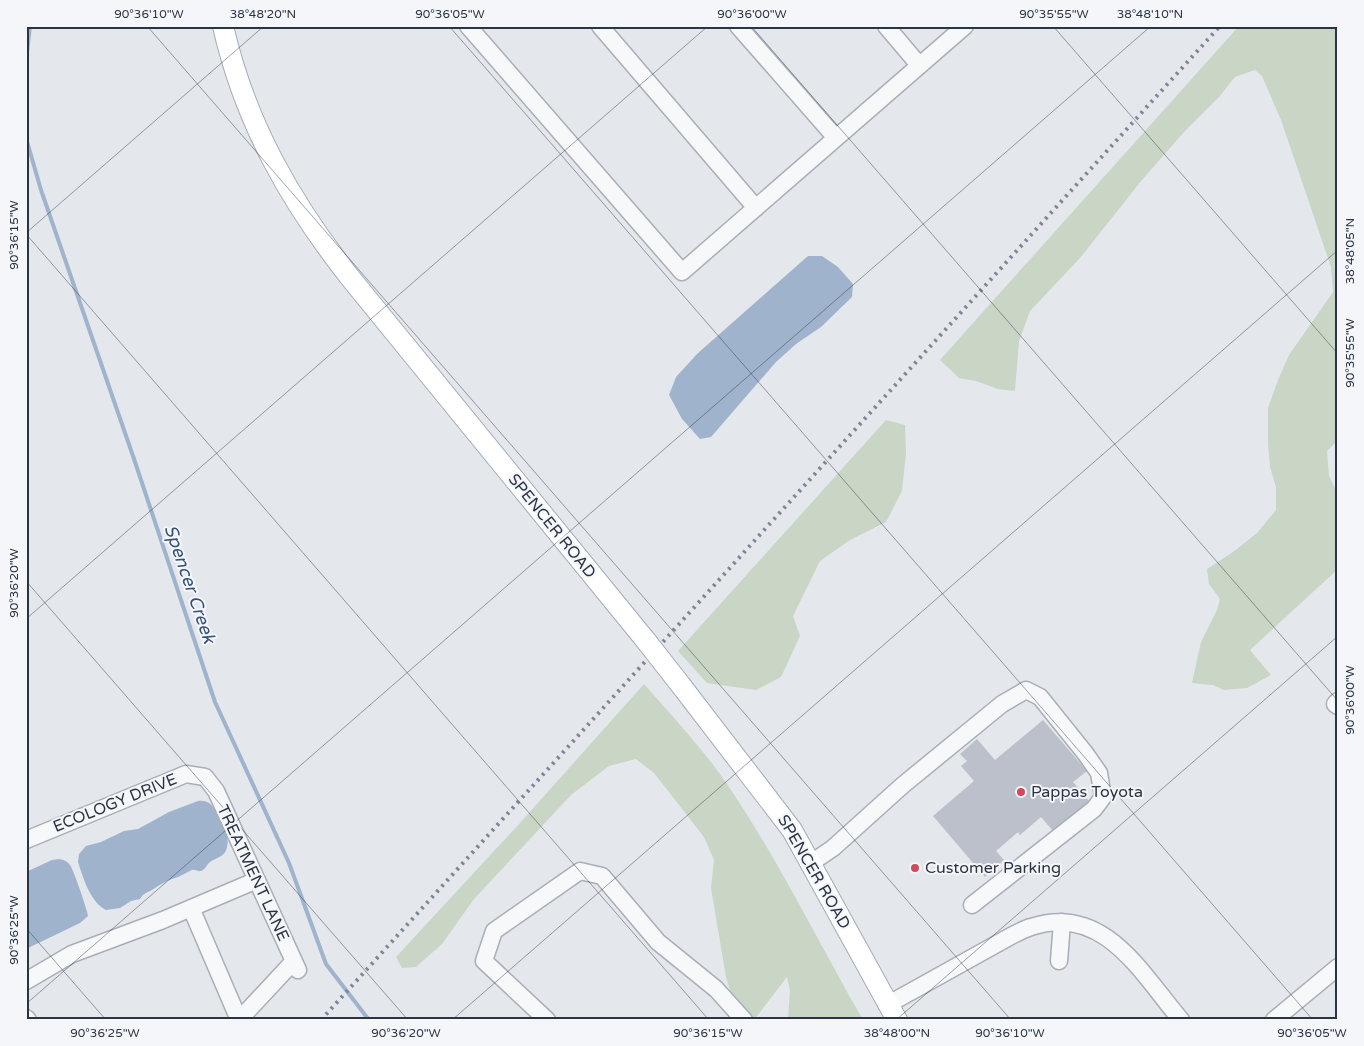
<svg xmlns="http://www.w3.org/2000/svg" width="1364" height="1046" viewBox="0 0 1364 1046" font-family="'Varela Round',sans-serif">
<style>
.green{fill:#c9d6c5}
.water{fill:#9fb4cc}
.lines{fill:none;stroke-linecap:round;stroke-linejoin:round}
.stream{stroke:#9fb4cc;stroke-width:4}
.building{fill:#bbc0ca}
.minor-casing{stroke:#a9aeb7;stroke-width:19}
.major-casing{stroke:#a3abb8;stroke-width:22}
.minor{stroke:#f7f8fa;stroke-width:16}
.major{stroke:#fff;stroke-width:20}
.rail{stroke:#7d8696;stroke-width:4;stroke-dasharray:2.5 5;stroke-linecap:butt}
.major-bridge-casing{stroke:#a3abb8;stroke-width:22;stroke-linecap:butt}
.major-bridge{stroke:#fff;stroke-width:20}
.ticks{fill:none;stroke:#2b3445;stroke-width:1;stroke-opacity:0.45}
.poi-dot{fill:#d1495b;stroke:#f4f6f9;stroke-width:2}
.labels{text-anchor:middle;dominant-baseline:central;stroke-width:4;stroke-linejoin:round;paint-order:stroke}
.street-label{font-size:16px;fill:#2b3445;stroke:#f4f6f9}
.poi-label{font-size:16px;fill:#2b3445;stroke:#f4f6f9;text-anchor:start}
.water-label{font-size:18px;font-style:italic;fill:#34527a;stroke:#f4f6f9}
.neatline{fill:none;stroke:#2b3445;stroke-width:2}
.ticks-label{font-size:12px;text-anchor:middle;fill:#2b3445}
</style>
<rect width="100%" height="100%" fill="#e4e7ec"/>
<!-- green -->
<path class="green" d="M1239,26H1338V440L1327,451L1329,476L1338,494V569L1250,650L1271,675L1247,688L1224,690L1213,685L1192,683L1201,642L1217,610L1220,599L1209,584L1207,569L1233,552L1257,533L1276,510V487L1270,467L1268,443V408L1278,380L1289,355L1333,292L1331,267L1281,120L1262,76L1255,70L1235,77L1219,97L1185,131L1142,180L1080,258L1030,311L1019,341L1015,391L998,389L976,381L959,378L940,360Z
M886,420L905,425L906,453L902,491L886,522L850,540L820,561L793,616L800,636L781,677L756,690L707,683L678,651Z
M644,684C673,717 704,750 729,787C779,861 818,942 863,1020H788L790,991L787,977L754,1020H752L734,1003L726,977L711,888L714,860L704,837L654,773L636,759L609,766L571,795L474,899L442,944L416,967L402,968L396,957L520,823Z"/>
<!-- water -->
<path class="water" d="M808,256H822L838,267L853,284L852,297L821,327L796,344L776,362L711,437L700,439L682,419L669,395L676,377L697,354Z
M198,801C209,800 213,805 217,815C222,825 230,836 227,847C226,856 216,858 210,862C207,864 206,868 203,870C198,873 197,869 192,870C187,872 183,875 178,877C168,880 161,884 152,890C147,893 143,893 140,899L131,901L120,908L106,910C90,902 83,877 78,862L79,854L86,846L101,842L124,831L138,829L169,812Z
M59,859C64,860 67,861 70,865C73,868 88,912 88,916L80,923L26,949V872L52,860Z"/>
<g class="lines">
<!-- stream -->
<path class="stream" d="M26,61L30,26
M26,138L41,190L133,456L215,702L289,863L326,964L369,1020"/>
</g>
<!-- building -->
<path class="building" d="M1043,720L1087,771L1073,782L1089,801L1054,832L1041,817L1020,835L1018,832L996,851L1004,860L985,877L933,816L974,781L961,766L967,761L960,754L977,739L995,760Z"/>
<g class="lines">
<!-- minor casing -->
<g class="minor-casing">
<path id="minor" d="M468,26L682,272L965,26
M600,26L756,208
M738,26L836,138
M886,26L919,65
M1338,701L1335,704L1338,706
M26,840L186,774L205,777L216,791L298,970
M811,863L833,848L903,785L1002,704L1026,690L1040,697L1085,753L1099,773L1103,797L1094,809L972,905
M191,908L239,1020
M1059,961L1062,922
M26,981L72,954L163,920L257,880
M887,1005L1011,936C1017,933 1024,929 1031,927C1104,903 1141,973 1181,1020
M26,1018L28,1020
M239,1020L294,961
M547,1020L484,961L494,931L580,871L602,876L658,942L716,989L744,1020
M1274,1020L1338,967"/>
</g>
<!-- major casing -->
<g class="major-casing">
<path id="major" d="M223,26C245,123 291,203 352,280L647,642
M683,688L792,830L897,1020"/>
</g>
<!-- minor -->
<use href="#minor" class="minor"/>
<!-- major -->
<use href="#major" class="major"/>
<!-- rail -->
<path class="rail" d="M321,1020L1220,26"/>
<!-- major-bridge casing -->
<g class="major-bridge-casing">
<path id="major-bridge" d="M647,642L683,688"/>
</g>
<!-- major-bridge -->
<use href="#major-bridge" class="major-bridge"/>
</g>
<!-- ticks -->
<path class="ticks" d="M147,26L1011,1020M449,26L1313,1020M751,26L1338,701M1053,26L1338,354M26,233L264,26M26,234L709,1020M26,581L408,1020M26,619L708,26M26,928L106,1020M26,1004L1151,26M452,1020L1338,250M896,1020L1338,636"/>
<!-- markers -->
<g class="poi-dot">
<circle cx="1021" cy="792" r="5"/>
<circle cx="915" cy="868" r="5"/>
</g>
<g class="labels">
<!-- street labels -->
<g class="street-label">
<text transform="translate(552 526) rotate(51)">SPENCER ROAD</text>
<text transform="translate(115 803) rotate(-22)">ECOLOGY DRIVE</text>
<text transform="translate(814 872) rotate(60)">SPENCER ROAD</text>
<text transform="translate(253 873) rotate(65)">TREATMENT LANE</text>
</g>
<!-- poi labels -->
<g class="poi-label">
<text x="1031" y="792">Pappas Toyota</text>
<text x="925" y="868">Customer Parking</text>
</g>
<!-- water labels -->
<g class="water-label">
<text transform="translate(190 584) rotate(71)">Spencer Creek</text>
</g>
</g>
<!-- border -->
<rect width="1364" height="1046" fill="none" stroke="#f4f6f9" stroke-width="55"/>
<rect x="28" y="28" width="1308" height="990" class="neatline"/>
<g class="ticks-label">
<text x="149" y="18">90°36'10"W</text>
<text x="263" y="18">38°48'20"N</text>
<text x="450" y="18">90°36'05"W</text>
<text x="752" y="18">90°36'00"W</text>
<text x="1054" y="18">90°35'55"W</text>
<text x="1150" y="18">38°48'10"N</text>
<text transform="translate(14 235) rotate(-90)" y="4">90°36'15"W</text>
<text transform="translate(1350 251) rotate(-90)" y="4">38°48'05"N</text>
<text transform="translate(1350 353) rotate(-90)" y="4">90°35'55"W</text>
<text transform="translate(14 583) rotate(-90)" y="4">90°36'20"W</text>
<text transform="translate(1350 700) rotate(-90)" y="4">90°36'00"W</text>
<text transform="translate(14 930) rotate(-90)" y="4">90°36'25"W</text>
<text x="105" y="1037">90°36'25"W</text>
<text x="406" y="1037">90°36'20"W</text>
<text x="708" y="1037">90°36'15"W</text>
<text x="897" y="1037">38°48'00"N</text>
<text x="1010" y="1037">90°36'10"W</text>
<text x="1312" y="1037">90°36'05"W</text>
</g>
</svg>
